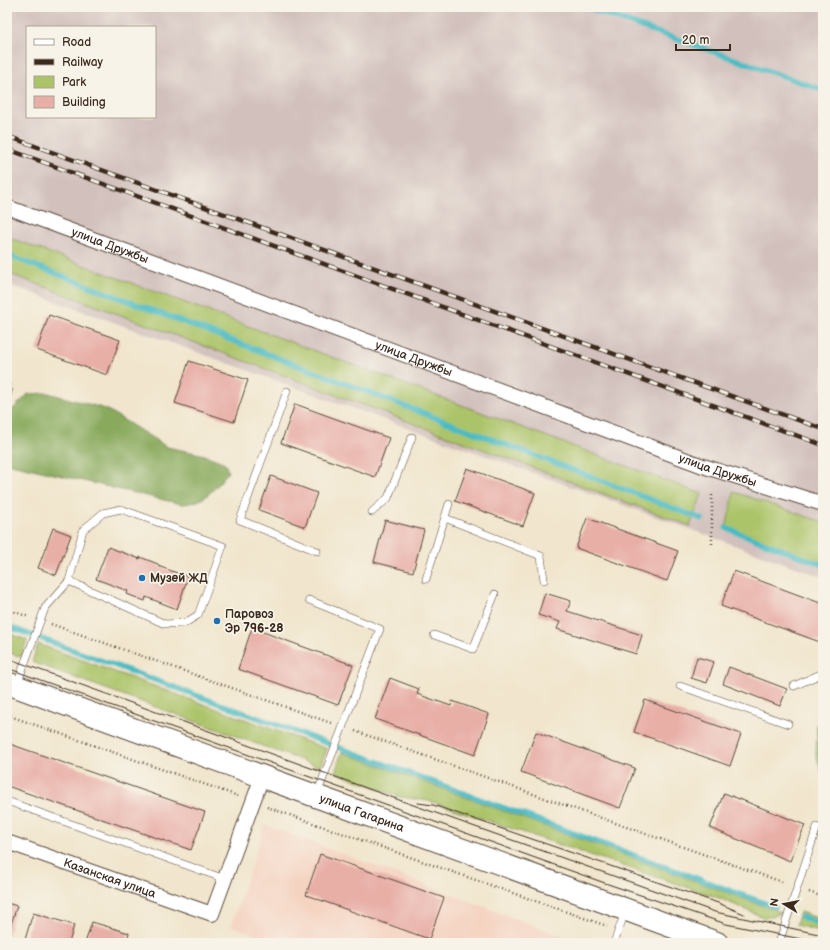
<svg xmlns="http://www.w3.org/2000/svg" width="830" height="950" viewBox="0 0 830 950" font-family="'Balsamiq Sans',sans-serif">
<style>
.built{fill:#f5d3c1}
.industrial{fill:#d1c0bc;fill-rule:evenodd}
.green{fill:#acc469;stroke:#747744}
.forest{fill:#89aa5d;stroke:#626a3e}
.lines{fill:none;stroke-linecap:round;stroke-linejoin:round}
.stream{stroke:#4cbbc3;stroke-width:5.5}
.building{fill:#e8afa7}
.lane-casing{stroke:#564638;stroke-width:8}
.street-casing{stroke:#564638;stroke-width:16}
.primary-casing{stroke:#564638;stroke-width:24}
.path{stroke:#564638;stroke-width:2.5;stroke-dasharray:1 3;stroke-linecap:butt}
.lane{stroke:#fff;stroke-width:7}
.street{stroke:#fff;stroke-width:14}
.primary{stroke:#fff;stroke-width:22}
.tram{stroke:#3b2a1e;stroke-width:1}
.rail-casing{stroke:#3b2a1e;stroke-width:4.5}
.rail{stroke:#f7f3e8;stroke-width:3;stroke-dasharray:9;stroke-linecap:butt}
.poi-dot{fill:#1f6fb2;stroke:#f7f3e8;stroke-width:1.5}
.labels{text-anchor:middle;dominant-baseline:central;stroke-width:3.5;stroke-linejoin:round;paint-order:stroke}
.street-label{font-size:12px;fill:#3b2a1e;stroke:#f7f3e8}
.poi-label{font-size:12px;font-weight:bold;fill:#3b2a1e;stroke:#f7f3e8;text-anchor:start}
</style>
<rect width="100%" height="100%" fill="#f7f3e8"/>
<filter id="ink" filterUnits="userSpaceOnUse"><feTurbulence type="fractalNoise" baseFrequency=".025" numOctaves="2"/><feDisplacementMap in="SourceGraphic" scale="8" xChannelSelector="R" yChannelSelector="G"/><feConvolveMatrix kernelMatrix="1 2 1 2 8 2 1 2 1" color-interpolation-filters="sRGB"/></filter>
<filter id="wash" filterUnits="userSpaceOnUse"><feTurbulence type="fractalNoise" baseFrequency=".012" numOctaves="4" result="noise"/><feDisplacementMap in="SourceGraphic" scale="16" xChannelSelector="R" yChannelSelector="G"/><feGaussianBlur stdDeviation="0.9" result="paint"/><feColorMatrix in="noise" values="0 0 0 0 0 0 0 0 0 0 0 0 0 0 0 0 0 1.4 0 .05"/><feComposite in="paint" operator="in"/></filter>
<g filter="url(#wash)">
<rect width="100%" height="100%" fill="#f1e6cd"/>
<!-- built -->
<path class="built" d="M265,825L581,943H279L231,926Z"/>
<!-- industrial -->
<path class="industrial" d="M7,7H823V577L7,284ZM27,27H155V117H27Z"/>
<!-- green -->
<path class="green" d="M7,237L702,494L690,526L7,273Z
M734,492L823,522V565L726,528Z
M7,633L27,640L21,657L7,652Z
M38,644L327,749L320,767L32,662Z
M342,752L783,913L765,918L719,898L429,801L400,797L335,772Z
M800,912L823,920V932L796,925Z"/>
<!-- forest -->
<path class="forest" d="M48,393L106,409L167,447L205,455L225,463L228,472C214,489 205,504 181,504L7,463V415L28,394Z
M823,717V777L816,755L817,723Z"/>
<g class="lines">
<!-- stream -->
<path class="stream" d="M585,7L823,90
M7,255L702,519
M726,528L823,565
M7,626L775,907
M802,917L823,925"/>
</g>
<g id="blocks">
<!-- building -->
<path class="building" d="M49,315L120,340L107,375L37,350Z
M189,361L248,380L234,422L175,403Z
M7,379L11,385L12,390L11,395L7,401Z
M295,404L389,438L375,477L281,443Z
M467,468L535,493L523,526L455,501Z
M271,476L317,493L305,527L259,510Z
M587,518L678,551L667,581L576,548Z
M385,520L424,530L413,572L374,562Z
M53,528L71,535L56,575L38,568Z
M108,547L140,559V557L158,564V566L188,577L177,609L146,597L145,601L127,594L128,591L96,579Z
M734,571L823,604V633L820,642L721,606Z
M545,593L571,601L567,611L642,635L636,654L557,629L560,622L538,615Z
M252,628L353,665L338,705L238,669Z
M697,657L714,662L707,683L691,678Z
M729,667L787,689L780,706L723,684Z
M390,678L419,689L417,694L451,706L452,701L489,714L475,755L375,719Z
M645,700L741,734L730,766L634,732Z
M536,732L635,768L620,808L521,772Z
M7,743L205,812L191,850L7,786Z
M724,793L805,825L790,861L710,828Z
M320,854L444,898L429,939L306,895Z
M7,903L17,906L7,936Z
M33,913L74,925L69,943H24Z
M92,922L129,933L126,943H85Z"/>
</g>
</g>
<g filter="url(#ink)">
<use href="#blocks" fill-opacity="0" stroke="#564638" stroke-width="1"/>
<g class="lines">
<!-- lane casing -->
<g class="lane-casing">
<path id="lane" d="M287,391L240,520L317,551
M372,512L388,498L412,437
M445,518L541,556L544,580
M426,579L449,504
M309,600L380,629L317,794
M434,635L473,649L495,594
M17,684L45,608L69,581L83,530L103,513L121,509L223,546L198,615L185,623L165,624L69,581
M680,686L788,724
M794,686L823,673
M7,801L225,879
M614,943L625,912
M779,943L817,827"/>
</g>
<!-- street casing -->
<g class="street-casing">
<g id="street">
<path id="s1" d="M7,207L703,466L823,504"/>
<path id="s2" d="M7,842L212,914L262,777"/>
</g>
</g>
<!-- primary casing -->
<g class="primary-casing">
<g id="primary">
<path id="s3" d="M7,683L717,943"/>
</g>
</g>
<!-- path -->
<path class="path" d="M712,544V492
M7,609L29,617
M51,624L331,723
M7,715L238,796
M355,731L785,883
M267,807L607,926
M809,892L823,897"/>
<!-- lane -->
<use href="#lane" class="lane"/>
<!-- street -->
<use href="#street" class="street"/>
<!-- primary -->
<use href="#primary" class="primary"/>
<!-- tram -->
<path class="tram" d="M7,658L402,801L715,912L823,935
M7,668L602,882L726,924L821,943
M418,803L433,805L718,903L744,914"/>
<!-- rail casing -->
<g class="rail-casing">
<path id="rail" d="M7,136L823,429
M7,149L823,445"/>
</g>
<!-- rail -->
<use href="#rail" class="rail"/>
</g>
</g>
<!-- markers -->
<g class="poi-dot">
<circle cx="142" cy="578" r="4"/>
<circle cx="217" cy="621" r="4"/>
</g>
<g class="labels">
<!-- street labels -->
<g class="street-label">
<text stroke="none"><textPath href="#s1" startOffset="110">улица Дружбы</textPath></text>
<text stroke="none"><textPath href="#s1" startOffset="434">улица Дружбы</textPath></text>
<text stroke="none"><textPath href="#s1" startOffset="758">улица Дружбы</textPath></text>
<text stroke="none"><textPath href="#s3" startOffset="378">улица Гагарина</textPath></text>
<text stroke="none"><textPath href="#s2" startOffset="109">Казанская улица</textPath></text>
</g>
<!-- poi labels -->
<g class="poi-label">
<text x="150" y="578">Музей ЖД</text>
<text x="225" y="614">Паровоз<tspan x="225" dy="14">Эр 796-28</tspan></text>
</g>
</g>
<!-- margin -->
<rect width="830" height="950" fill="none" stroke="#f7f3e8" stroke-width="24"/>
<!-- legend -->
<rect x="26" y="26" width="130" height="92" fill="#f7f3e8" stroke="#aca397"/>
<rect x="34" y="39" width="20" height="6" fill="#ffffff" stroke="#aca397"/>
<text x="62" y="46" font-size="12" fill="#3b2a1e">Road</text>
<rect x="34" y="59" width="20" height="6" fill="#3b2a1e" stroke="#aca397"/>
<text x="62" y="66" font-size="12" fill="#3b2a1e">Railway</text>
<rect x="34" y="76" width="20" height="12" fill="#acc469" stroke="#aca397"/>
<text x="62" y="86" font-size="12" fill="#3b2a1e">Park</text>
<rect x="34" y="96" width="20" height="12" fill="#e8afa7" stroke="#aca397"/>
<text x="62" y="106" font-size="12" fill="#3b2a1e">Building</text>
<!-- north arrow -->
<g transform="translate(784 904) rotate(280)" stroke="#f7f3e8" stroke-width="3" paint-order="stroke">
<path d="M0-3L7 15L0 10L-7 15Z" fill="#3b2a1e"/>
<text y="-6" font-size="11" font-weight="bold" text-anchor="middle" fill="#3b2a1e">N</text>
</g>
<!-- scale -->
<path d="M676 44v6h54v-6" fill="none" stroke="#3b2a1e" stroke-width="2"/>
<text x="682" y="44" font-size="12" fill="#3b2a1e" stroke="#f7f3e8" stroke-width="3" paint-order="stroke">20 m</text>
</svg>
